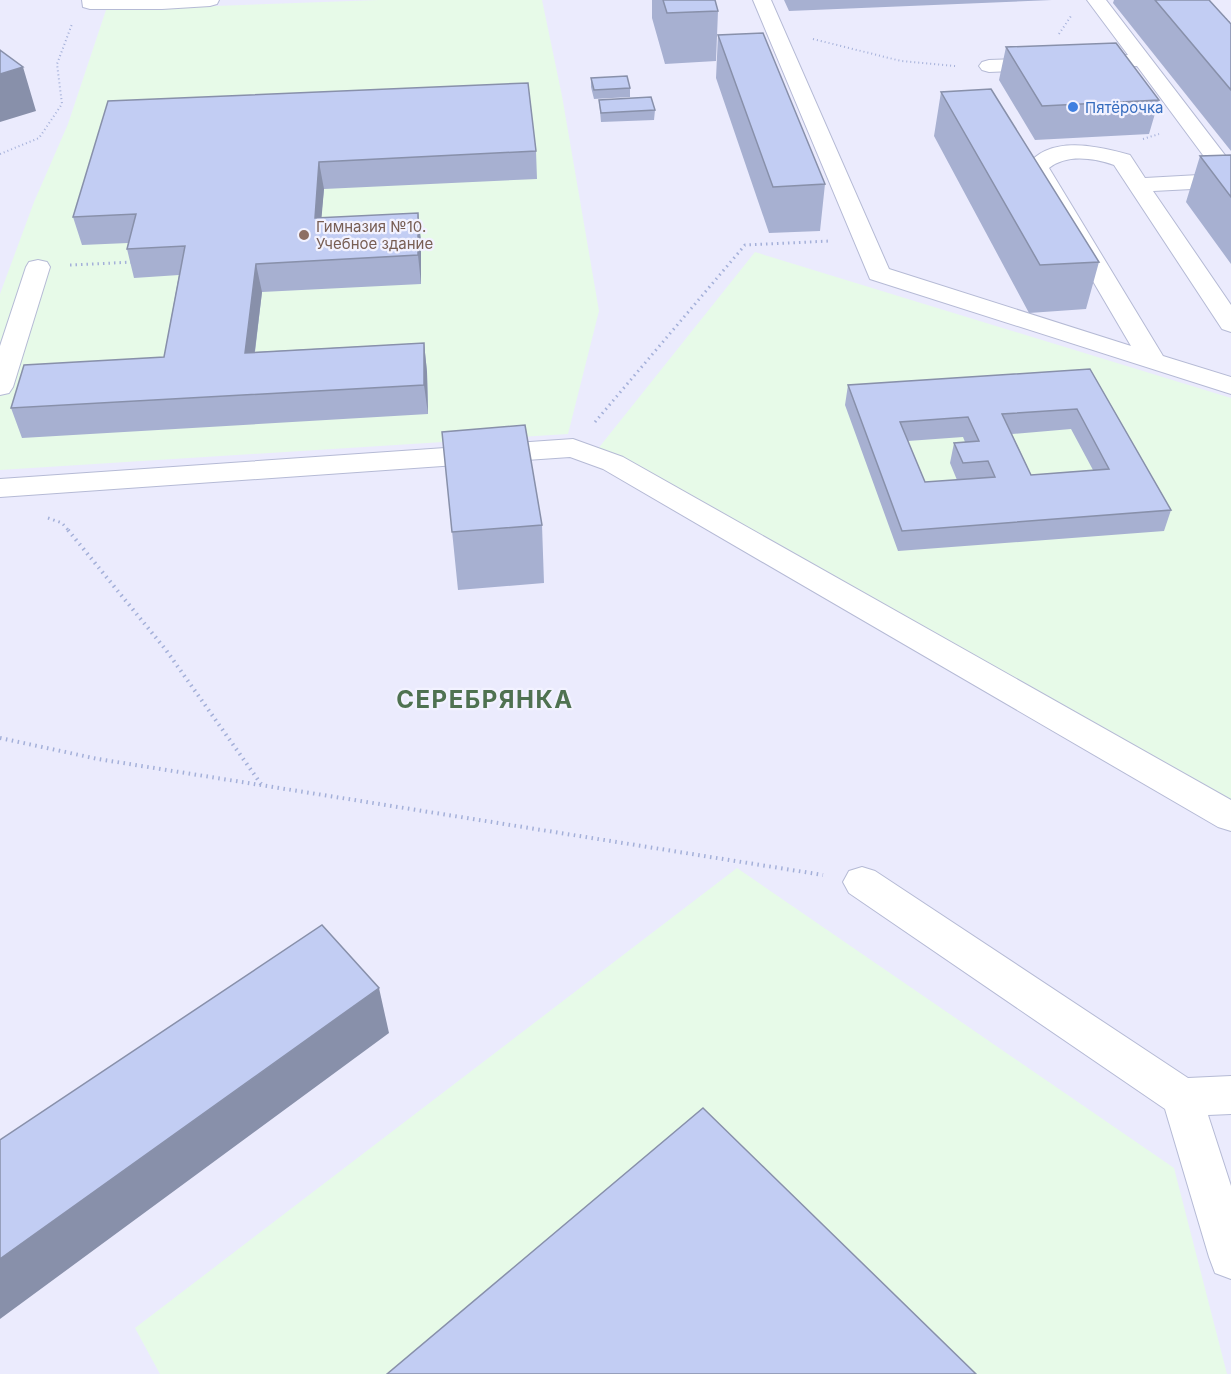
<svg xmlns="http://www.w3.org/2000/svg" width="1231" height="1374" viewBox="0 0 1231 1374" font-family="Inter,sans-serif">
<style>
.education{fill:#e7fae8}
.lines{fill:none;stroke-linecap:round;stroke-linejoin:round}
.minor-casing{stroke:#b5bad5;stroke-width:2}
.path-far2{stroke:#a4b0d9;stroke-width:2;stroke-dasharray:1 3;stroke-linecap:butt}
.path-far1{stroke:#a4b0d9;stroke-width:3;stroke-dasharray:1.5 4;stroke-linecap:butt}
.path{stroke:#a4b0d9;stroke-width:4;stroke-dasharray:1.5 4.5;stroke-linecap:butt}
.minor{fill:#fff;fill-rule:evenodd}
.wall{fill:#a7b0d1;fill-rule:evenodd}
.shaded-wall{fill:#8890aa}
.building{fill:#c2cdf3;stroke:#8890aa;stroke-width:1.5;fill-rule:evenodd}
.shop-dot{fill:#3f7fe0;stroke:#f2f2ff;stroke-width:2}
.education-dot{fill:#8d6e63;stroke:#f2f2ff;stroke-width:2}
.labels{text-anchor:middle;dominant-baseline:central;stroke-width:4.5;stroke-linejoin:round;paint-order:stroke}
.far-shop-label{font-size:15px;fill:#366cbe;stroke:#f2f2ff;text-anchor:start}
.far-education-label{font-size:15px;fill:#785e54;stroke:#f2f2ff;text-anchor:start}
.district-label{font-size:24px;font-weight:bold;letter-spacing:1.5px;fill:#4f7251;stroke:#f2f2ff}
</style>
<rect width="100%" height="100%" fill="#ebebfd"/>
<!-- education -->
<path class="education" d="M379,0H542L562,96L599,311L568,434L0,470V294L34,202L68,124L106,10Z
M755,252L1231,398V814L597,450Z
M737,868L1174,1168L1227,1374H160L135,1328Z"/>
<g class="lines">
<!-- minor casing -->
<g class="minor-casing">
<path id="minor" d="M82,0H219L217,4L210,6L162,9H90L83,7Z
M753,0H771L889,269L1131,346L1026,167C1049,134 1098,146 1130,155L1145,178L1217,174L1137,66L989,72L982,70L979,66L982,62L989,60L1128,55L1087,0H1106L1231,163V187L1153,191L1231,305V332L1222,329L1114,165C1093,158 1067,154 1049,168L1163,356L1231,377V394L870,279Z
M38,260L47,262L50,267L13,387L9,393L0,395V346L26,267L29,262Z
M573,439L623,457L1231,800V831L1218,827L603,469L570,457L0,497V479Z
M862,867L875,871L1188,1078L1231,1076V1114L1208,1115L1231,1186V1279L1215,1273L1209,1257L1165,1109L849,893L843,882L849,871Z"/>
</g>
<!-- path-far2 -->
<path class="path-far2" d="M1223,16L1231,24
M1059,34L1071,16
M813,39L901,61L955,66
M1143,139L1159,134
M0,154L39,138L62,104L57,64L72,24"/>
<!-- path-far1 -->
<path class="path-far1" d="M70,265L134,262
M595,422L745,245L830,241
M48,518L62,523L69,531"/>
<!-- path -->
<path class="path" d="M68,530L166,650L261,784
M0,738L98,759L823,875"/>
<!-- minor -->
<use href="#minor" class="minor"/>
</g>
<!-- wall -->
<path class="wall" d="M652,0H715L718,11L716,61L665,64L652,18Z
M784,0H1052L789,11Z
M1114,0H1209L1231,24V151L1113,3Z
M718,35L825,184L820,231L769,233L716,78Z
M1006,47L1159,100L1149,134L1035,140L999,80Z
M591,78L630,88V97L594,99L591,87Z
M528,83L536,151L537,179L324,189L321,218L418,213L421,242V284L262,292L255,352L424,343L427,372L428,414L22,438L11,408L164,357L179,275L134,278L127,249L128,243L82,245L73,217Z
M941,92L1099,262L1086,309L1029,313L934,136Z
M599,100L655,110L654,120L601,122Z
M1231,155V264L1186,202L1200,156Z
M1090,369L1171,510L1164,531L898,551L845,405L848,385ZM1071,429L1093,470L1031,475L1012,434ZM963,437L965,442L954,443L950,463L957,480L925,482L908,441Z
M442,432L542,525L544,583L458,590Z"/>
<!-- shaded-wall -->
<path class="shaded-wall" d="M23,67L36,111L0,122V74Z
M319,162L324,189L319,247L315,218Z
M418,213L421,242V284L418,255Z
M256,264L262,292L251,382L245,353Z
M424,343L427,372L428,414L424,385Z
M379,988L389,1033L0,1319V1259Z"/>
<!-- building -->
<path class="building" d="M663,0H715L718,11L667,13Z
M1155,0H1209L1231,24V90Z
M763,33L825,184L773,187L718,35Z
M1116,43L1159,100L1042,106L1006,47Z
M0,50L23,67L0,74Z
M627,76L630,88L594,90L591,78Z
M528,83L536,151L319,162L315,218L418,213V255L256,264L245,353L424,343V385L11,408L24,365L164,357L185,246L127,249L136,214L73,217L108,101Z
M991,89L1099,262L1040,265L941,92Z
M651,97L655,110L601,113L599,100Z
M1231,155V197L1200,156Z
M1090,369L1171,510L902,531L848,385ZM1077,409L1109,469L1031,475L1002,414ZM968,417L979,441L954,443L963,463L988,461L995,477L925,482L900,422Z
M525,425L542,525L452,532L442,432Z
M322,925L379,988L0,1259V1140Z
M703,1108L976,1374H387Z"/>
<!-- markers -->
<circle class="shop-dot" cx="1073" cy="107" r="6"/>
<circle class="education-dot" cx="304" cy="235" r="6"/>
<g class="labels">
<!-- far-shop labels -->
<g class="far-shop-label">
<text x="1085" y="107">Пятёрочка</text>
</g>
<!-- far-education labels -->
<g class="far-education-label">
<text x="316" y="226">Гимназия №10.<tspan x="316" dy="17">Учебное здание</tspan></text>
</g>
<!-- district labels -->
<g class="district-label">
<text x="485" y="699">СЕРЕБРЯНКА</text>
</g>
</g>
</svg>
